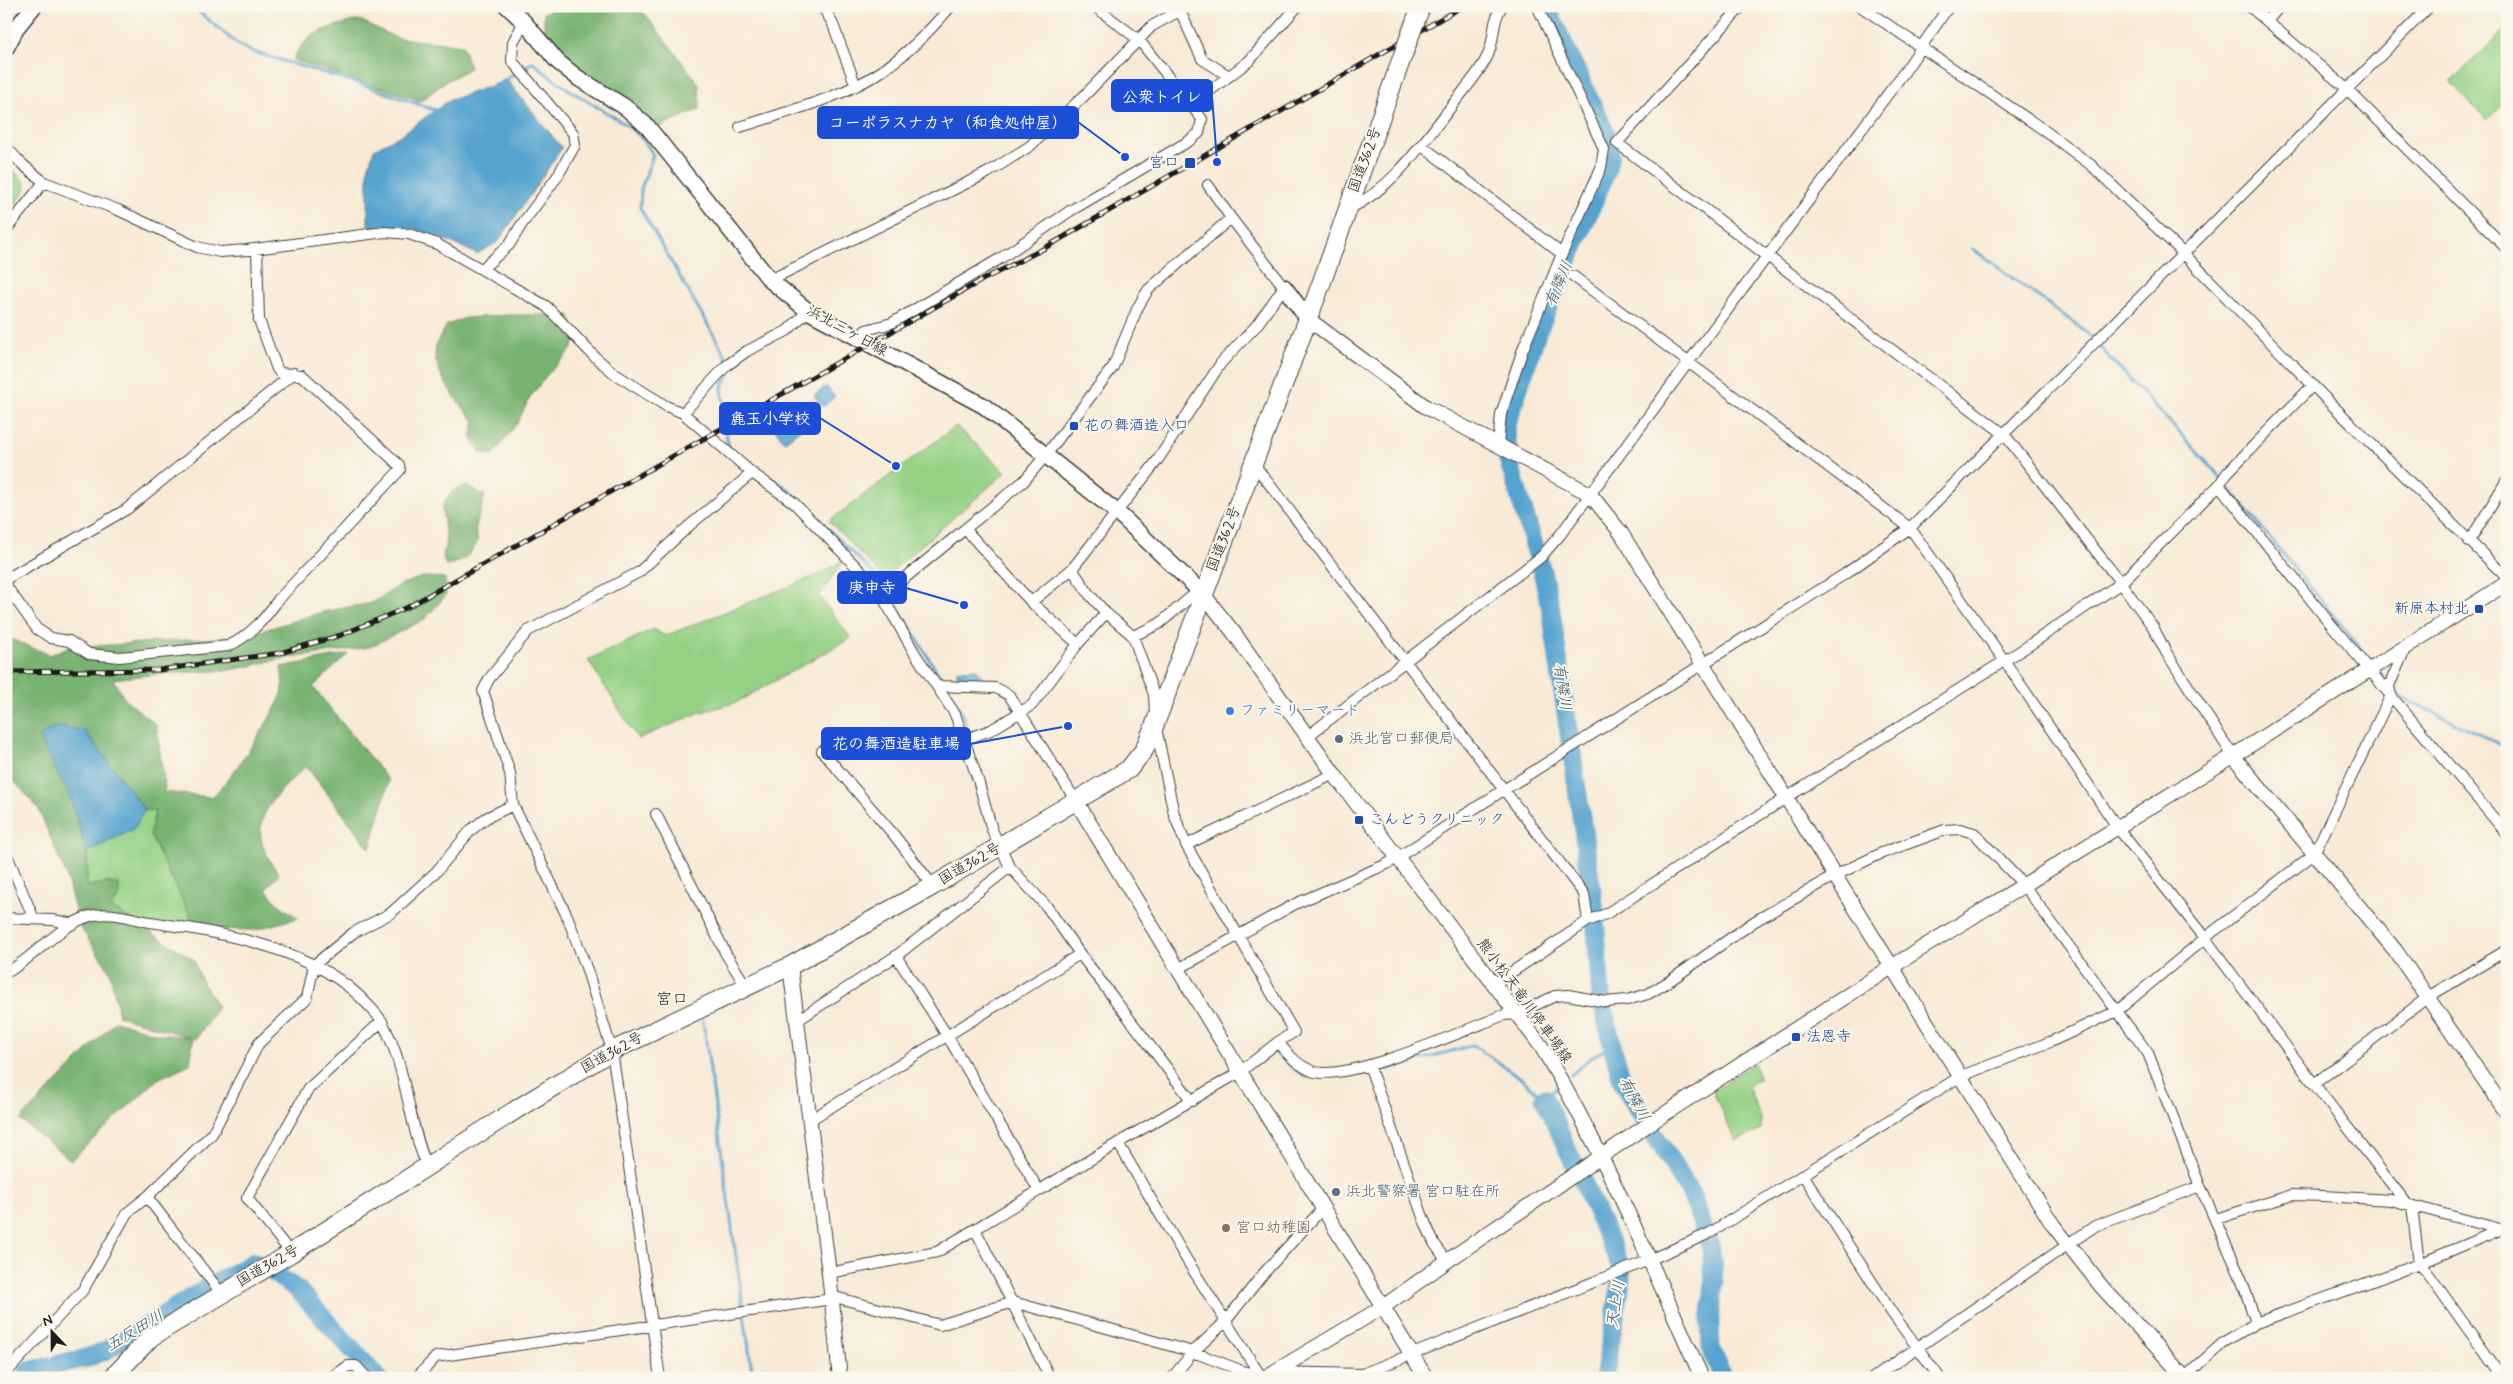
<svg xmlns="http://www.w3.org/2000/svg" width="2513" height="1384" viewBox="0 0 2513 1384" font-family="Mynerve,'Klee One',sans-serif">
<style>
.green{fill:#95d185;stroke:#587650}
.forest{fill:#78b372;stroke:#4a6847}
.water{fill:#55a3cf;stroke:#386076}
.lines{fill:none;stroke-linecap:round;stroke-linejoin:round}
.stream{stroke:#55a3cf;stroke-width:3}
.river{stroke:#55a3cf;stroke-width:19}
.street-casing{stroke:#3d3b38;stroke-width:12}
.secondary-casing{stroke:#3d3b38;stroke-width:16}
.primary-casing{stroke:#3d3b38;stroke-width:18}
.highway-casing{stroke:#3d3b38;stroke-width:20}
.street{stroke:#fff;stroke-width:10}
.secondary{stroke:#fff;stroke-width:14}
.primary{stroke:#fff;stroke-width:15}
.highway{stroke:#fff;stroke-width:18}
.rail-casing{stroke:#1c1c1c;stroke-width:5}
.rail{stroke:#fbf7ec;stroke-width:3;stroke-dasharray:9;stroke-linecap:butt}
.highway-bridge-casing{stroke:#3d3b38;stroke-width:20;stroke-linecap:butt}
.highway-bridge{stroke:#fff;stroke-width:18}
.transit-dot{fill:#1a4fb4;stroke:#fbf7ec;stroke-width:2}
.shop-dot{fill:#3f7fe0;stroke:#fbf7ec;stroke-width:2}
.service-dot{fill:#5c6f8a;stroke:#fbf7ec;stroke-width:2}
.education-dot{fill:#8d6e63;stroke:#fbf7ec;stroke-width:2}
.labels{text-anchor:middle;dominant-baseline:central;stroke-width:4;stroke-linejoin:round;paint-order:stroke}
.street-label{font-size:15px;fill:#1c1c1c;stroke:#fbf7ec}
.transit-label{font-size:15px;fill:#164399;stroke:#fbf7ec;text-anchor:start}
.shop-label{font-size:15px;fill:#366cbe;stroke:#fbf7ec;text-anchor:start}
.service-label{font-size:15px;fill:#4e5e75;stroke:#fbf7ec;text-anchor:start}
.education-label{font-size:15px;fill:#785e54;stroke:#fbf7ec;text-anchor:start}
.water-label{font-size:16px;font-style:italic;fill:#36596d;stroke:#fbf7ec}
.neighbourhood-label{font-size:16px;fill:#1c1c1c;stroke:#fbf7ec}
.leader{fill:none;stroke:#1d4ed8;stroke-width:2}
.callout-dot{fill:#1d4ed8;stroke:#fbf7ec;stroke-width:2}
.callout{fill:#1d4ed8;stroke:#1d4ed8;stroke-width:2}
.callout-label{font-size:16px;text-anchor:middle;font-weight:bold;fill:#fff}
</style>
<rect width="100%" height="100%" fill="#fbf7ec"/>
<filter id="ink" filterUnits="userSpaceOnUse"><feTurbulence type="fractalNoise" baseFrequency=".02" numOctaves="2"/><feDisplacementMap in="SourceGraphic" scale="10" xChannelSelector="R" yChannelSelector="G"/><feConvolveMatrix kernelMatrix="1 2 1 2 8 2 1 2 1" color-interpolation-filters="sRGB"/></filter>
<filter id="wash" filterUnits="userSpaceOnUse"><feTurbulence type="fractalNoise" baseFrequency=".0096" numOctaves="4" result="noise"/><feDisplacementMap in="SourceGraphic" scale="20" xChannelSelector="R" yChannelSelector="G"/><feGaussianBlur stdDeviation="1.12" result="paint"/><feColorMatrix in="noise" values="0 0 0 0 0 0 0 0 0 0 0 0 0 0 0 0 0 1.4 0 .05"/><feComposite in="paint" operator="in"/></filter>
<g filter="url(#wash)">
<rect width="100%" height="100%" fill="#f8ead6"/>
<!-- green -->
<path class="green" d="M2507,28V101L2487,120L2450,82Z
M6,164L24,181L26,189L6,217Z
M956,426L1006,472L884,578L829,521Z
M844,560L819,596L851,638L737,702L698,713L638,739L588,660L654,629L665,636L818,575Z
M145,810L155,811L150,835L197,929L136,922L110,907L119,897L118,883H107L87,887V852L133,829Z
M1754,1063L1759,1079L1748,1086L1761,1119V1130L1735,1141L1713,1091Z"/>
<!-- forest -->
<path class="forest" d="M560,6H639L699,84L700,109L656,128L591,86L544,34V13Z
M360,20L396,38L462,45L470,68L445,82L421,101L293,60C304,31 333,26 360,20Z
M508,315H570L577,337L571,350L546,376L529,399L518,422L493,455L480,453L471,437L475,421C461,407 429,368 436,346C438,339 443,332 447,325L465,318Z
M468,486L485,495L475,530L478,541C470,556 463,562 446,566L443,557L446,540L442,507L453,490Z
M423,577L445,578L446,595L425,619L370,647L281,659L230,670L157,674L113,679L124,698L156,725L165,788L163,792L212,797C230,781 273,717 282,694C284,687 282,675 281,667L348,654L313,687L389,781L370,849L306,766C270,801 240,824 279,874L266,889L277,903L298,918L254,930L197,929L150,835L155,811L145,810L84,730L39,738L70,794L87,852V886L107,883L119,885V897L110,907L193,959L203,983L218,1007L196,1039L193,1038L190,1064L158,1079L71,1160L20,1120L116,1021L157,1034L189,1037L119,1016L110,972L79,925L65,872L38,808L6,772V637L50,655L66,648L245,636L322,612L372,603L404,583Z"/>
<!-- water -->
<path class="water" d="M507,80L562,148L498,242L477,254C435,235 416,224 368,227V169L374,149L401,135L448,101Z
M826,386L835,397L823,407L814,396Z
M803,402L815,418L784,442L772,425Z
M977,669L983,679L981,681L957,682V670Z
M54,727L84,730L145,810L134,829L87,852L69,793L38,738Z"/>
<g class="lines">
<!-- stream -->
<path class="stream" d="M192,6L236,43L250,51L361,84L435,110L439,109
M500,83L533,62C548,76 567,89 586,100C611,116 639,127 653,155L641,189L640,208L726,356L730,371L722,388L727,440L730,449
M1973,249L2085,331L2213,469L2370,660
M749,464L787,488L882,582L944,683
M2381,674L2387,682
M2393,688L2398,695L2507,748
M950,692L963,715L969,735
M1070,932L1117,995
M703,1020L753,1378
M1272,1050L1305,1077H1322
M1348,1075L1378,1072L1473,1045L1518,1076L1544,1098L1556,1088
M1571,1075L1590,1058L1612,1045"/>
<!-- river -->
<path class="river" d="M1546,6L1606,134L1610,155L1606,173L1537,333L1506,427L1508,459L1542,571L1551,610L1594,905L1601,996L1612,1045L1623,1084L1691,1194L1705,1231L1711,1249L1714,1284L1710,1322L1711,1348L1723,1378
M1544,1098L1574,1164
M1581,1177L1620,1265L1622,1277L1604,1378
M275,1274L298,1290L378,1378
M219,1281L254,1262
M28,1371L86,1358L105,1351L208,1287"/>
</g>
</g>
<g filter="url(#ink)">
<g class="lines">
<!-- street casing -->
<g class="street-casing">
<path id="street" d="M822,6L832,22L856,86
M1178,6L1202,59L1229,76
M1742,6L1617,143L2004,434L2121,583L2153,627L2166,652L2233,756
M1860,6L2044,130L2091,165L2183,253L2330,403L2507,578
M2249,6L2347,89L2507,249
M2267,21L2280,6
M1191,105L1249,61L1298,6
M740,127C789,111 854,95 894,62C915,46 934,26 951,6
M1421,145L1562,254
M6,147L22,164L44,182L118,210L197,247L220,252L247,250L385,232L409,234L437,244L546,306L595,357L615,374L666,406L683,413L752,473L793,502L878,589L914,652L955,714L978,780L992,830L1010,867L1047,907L1080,954L1192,1101
M1349,209C1393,188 1422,144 1451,107C1463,91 1478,75 1487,57C1496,40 1490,26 1502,6
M6,230L44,182
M482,269L509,245L522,224L557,177L575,145L573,133L512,61L513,42L524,22
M1573,276L1910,528L2004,660L2117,827L2205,938L2314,1084L2407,1204
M770,280L987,173L1030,146L1083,97L1152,26L1181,10
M857,338L866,330L892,323L1001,258L1070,211L1189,141L1199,133L1202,119L1139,40L1094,6
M683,413L726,366L747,351L787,331L808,311
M1498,445L1501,414L1523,349L1562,254L1601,168L1604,149L1537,6
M1253,463L1584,894L1588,921
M2219,485L2324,616L2507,834
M965,529L1024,481L1046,455L1113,367L1138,307L1148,290L1231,218
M2469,542L2507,480
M6,579L127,509L294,373
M6,586L37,629L51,638L69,641L89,654L120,657L228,646C249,637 265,619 278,600L400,470L399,465L302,375L280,373L277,369L259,320L257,249
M881,594L889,591L965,529L1031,602L1078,644
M1031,602L1072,569
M1106,613L1133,636L1154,695L1155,713
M1133,636L1159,624L1199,590
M937,686L996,688L1009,695L1076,801
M1156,728L1174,814L1186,845L1294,1032L1278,1042L1240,1072L1118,1143L1188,1262L1262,1378
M1308,736L1541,557L1560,535L1905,71L1949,6
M963,740L991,730L1032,705L1078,644L1106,613L1089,594L1072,569L1157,461L1221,363L1256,326L1284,287L1231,218L1208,185
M822,751L894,835L933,886
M656,814L726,954L747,988
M1186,845L1334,774
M6,853L34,919
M6,918L53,920L74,924
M896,956L1010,867
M1178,969L1295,904L1387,864L1845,574L1910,528L2430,6
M6,973C33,958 58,927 87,917C106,910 130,918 150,922C223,933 317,948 368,1005C373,1010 379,1016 382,1022C407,1066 407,1120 427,1166
M1494,984L1588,921L1606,914L1786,798L2028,646L2121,583L2219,485L2227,473L2313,385
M798,1020L896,956L948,1037L1038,1189
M1278,1042C1287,1054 1297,1065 1312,1071C1345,1084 1467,1029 1504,1015L1516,1014L1555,996L1568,995L1606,1002L1627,1000L1648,994L1668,982L1755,921L1836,875L1882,853L1945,830L1960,829L1974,833L2023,884L2148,1053L2200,1186L2241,1278L2256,1323
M1369,1065L1424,1220L1434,1243L1447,1261
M2314,1084L2428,997L2507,950
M810,1120L1080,954
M1804,1176L1892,1313L1940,1378
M147,1197L221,1293
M2412,1206L2419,1264L2427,1272L2503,1378
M2216,1219L2292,1195L2323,1196L2391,1200L2500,1229
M975,1229L1050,1378
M291,1253L247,1198L308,1089L382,1021
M829,1273L937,1252L1118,1143
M831,1296L940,1325L1013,1302L1193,1352L1261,1378
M1275,1372L1362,1374L1649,1260L1710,1233L1961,1076L2050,1042L2117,1011L2205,938L2314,854L2391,695L2389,686L2406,647
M6,1373L83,1290L127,1213L147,1197L212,1134L259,1043L307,998L314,965L353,933L391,913L436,872L471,830L486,818L513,805
M331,1378L348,1366H356L367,1378
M416,1378L436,1357L832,1299
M660,1378L612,1051L587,970L568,918L513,805L510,773L483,691L489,679L528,631L639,572L689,526L752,473
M1172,1378L1193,1352L1225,1322L1263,1274L1323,1208
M1873,1378L2095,1226L2200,1186
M2184,1378L2224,1342L2256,1323L2419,1264L2507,1227"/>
</g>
<!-- secondary casing -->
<g class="secondary-casing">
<path id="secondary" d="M1308,319L1426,407L1590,494L1621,533L2053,1225L2101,1286L2185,1378
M1203,594L1234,633L1334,774L1541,1046C1604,1151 1652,1266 1702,1378
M2233,756L2395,950L2507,1113
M1076,801L1426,1378
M790,966L829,1273L840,1378
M1264,1378L1383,1307L1447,1261L1646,1126L1893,966L2233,756L2507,583"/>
</g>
<!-- primary casing -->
<g class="primary-casing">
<path id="primary" d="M507,6L524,22L558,62L578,78L625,107L647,126L770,280L808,311L984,406L1118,513L1203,594
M6,48L17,27L34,6
M1284,287L1308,319"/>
</g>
<!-- highway casing -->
<g class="highway-casing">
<path id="highway" d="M1415,22L1421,6
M112,1378L151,1337L291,1253L525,1104L612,1051L790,966L933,886L1129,769L1144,750L1155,724L1320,287L1404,52"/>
</g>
<!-- street -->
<use href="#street" class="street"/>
<!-- secondary -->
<use href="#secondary" class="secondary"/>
<!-- primary -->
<use href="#primary" class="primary"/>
<!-- highway -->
<use href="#highway" class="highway"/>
<!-- rail casing -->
<g class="rail-casing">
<path id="rail" d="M6,672L159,670L280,653L341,635L408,607L984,279L1043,249L1463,6"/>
</g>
<!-- rail -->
<use href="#rail" class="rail"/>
<!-- highway-bridge casing -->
<g class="highway-bridge-casing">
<path id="highway-bridge" d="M1404,52L1415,22"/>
</g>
<!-- highway-bridge -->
<use href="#highway-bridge" class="highway-bridge"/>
</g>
</g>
<!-- markers -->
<g class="transit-dot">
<rect x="1184" y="157" width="12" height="12" rx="2.5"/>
<rect x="1069" y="421" width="10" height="10" rx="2.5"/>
<rect x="2474" y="604" width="10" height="10" rx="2.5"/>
<rect x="1354" y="815" width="10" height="10" rx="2.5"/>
<rect x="1791" y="1032" width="10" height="10" rx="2.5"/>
</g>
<circle class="shop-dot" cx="1230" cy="711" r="5"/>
<g class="service-dot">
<circle cx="1339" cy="739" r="5"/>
<circle cx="1336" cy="1192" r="5"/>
</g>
<circle class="education-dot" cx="1226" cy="1228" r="5"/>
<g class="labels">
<!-- street labels -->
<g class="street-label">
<text transform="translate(1365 160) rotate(-70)">国道362号</text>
<text transform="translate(847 331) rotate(29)">浜北三ヶ日線</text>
<text transform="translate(1224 539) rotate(-69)">国道362号</text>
<text transform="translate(970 864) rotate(-30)">国道362号</text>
<text transform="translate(1524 1001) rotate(54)">熊小松天竜川停車場線</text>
<text transform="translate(612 1053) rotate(-29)">国道362号</text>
<text transform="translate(268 1266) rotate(-30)">国道362号</text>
</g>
<!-- transit labels -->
<g class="transit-label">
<text x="1179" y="163" text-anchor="end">宮口</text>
<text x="1084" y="426">花の舞酒造入口</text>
<text x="2469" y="609" text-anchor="end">新原本村北</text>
<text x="1369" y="820">こんどうクリニック</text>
<text x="1806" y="1037">法恩寺</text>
</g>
<!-- shop labels -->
<g class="shop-label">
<text x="1240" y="711">ファミリーマート</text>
</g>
<!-- service labels -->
<g class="service-label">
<text x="1349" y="739">浜北宮口郵便局</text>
<text x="1346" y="1192">浜北警察署 宮口駐在所</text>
</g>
<!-- education labels -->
<g class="education-label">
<text x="1236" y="1228">宮口幼稚園</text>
</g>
<!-- water labels -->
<g class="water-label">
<text transform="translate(1559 284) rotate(-67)">有隣川</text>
<text transform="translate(1562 687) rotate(82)">有隣川</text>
<text transform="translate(1634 1099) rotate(62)">有隣川</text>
<text transform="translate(1616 1304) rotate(-81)">天上川</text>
<text transform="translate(135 1331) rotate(-31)">五反田川</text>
</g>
<!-- neighbourhood labels -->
<g class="neighbourhood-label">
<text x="672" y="999">宮口</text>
</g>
</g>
<!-- callouts -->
<path class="leader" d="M1217 162L1212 96M1125 157L1078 122M896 466L820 418M964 605L906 588M1068 726L970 744"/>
<g class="callout-dot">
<circle cx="1217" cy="162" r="5"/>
<circle cx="1125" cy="157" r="5"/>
<circle cx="896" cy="466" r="5"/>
<circle cx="964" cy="605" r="5"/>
<circle cx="1068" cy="726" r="5"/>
</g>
<g class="callout">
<rect x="1112" y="80" width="100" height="31" rx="5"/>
<rect x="818" y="107" width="260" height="31" rx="5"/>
<rect x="720" y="403" width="100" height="31" rx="5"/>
<rect x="838" y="572" width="68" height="31" rx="5"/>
<rect x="822" y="728" width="148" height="31" rx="5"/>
</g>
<g class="callout-label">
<text x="1162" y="102">公衆トイレ</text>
<text x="948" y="128">コーポラスナカヤ（和食処仲屋）</text>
<text x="770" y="424">麁玉小学校</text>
<text x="872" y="593">庚申寺</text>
<text x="896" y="749">花の舞酒造駐車場</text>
</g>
<!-- margin -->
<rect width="2513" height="1384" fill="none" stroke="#fbf7ec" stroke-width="25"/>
<!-- north arrow -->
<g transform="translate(52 1332) rotate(338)" stroke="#fbf7ec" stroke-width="4" paint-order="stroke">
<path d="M0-4L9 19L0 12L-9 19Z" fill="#1c1c1c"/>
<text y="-8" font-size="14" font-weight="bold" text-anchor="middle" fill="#1c1c1c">N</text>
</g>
</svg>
